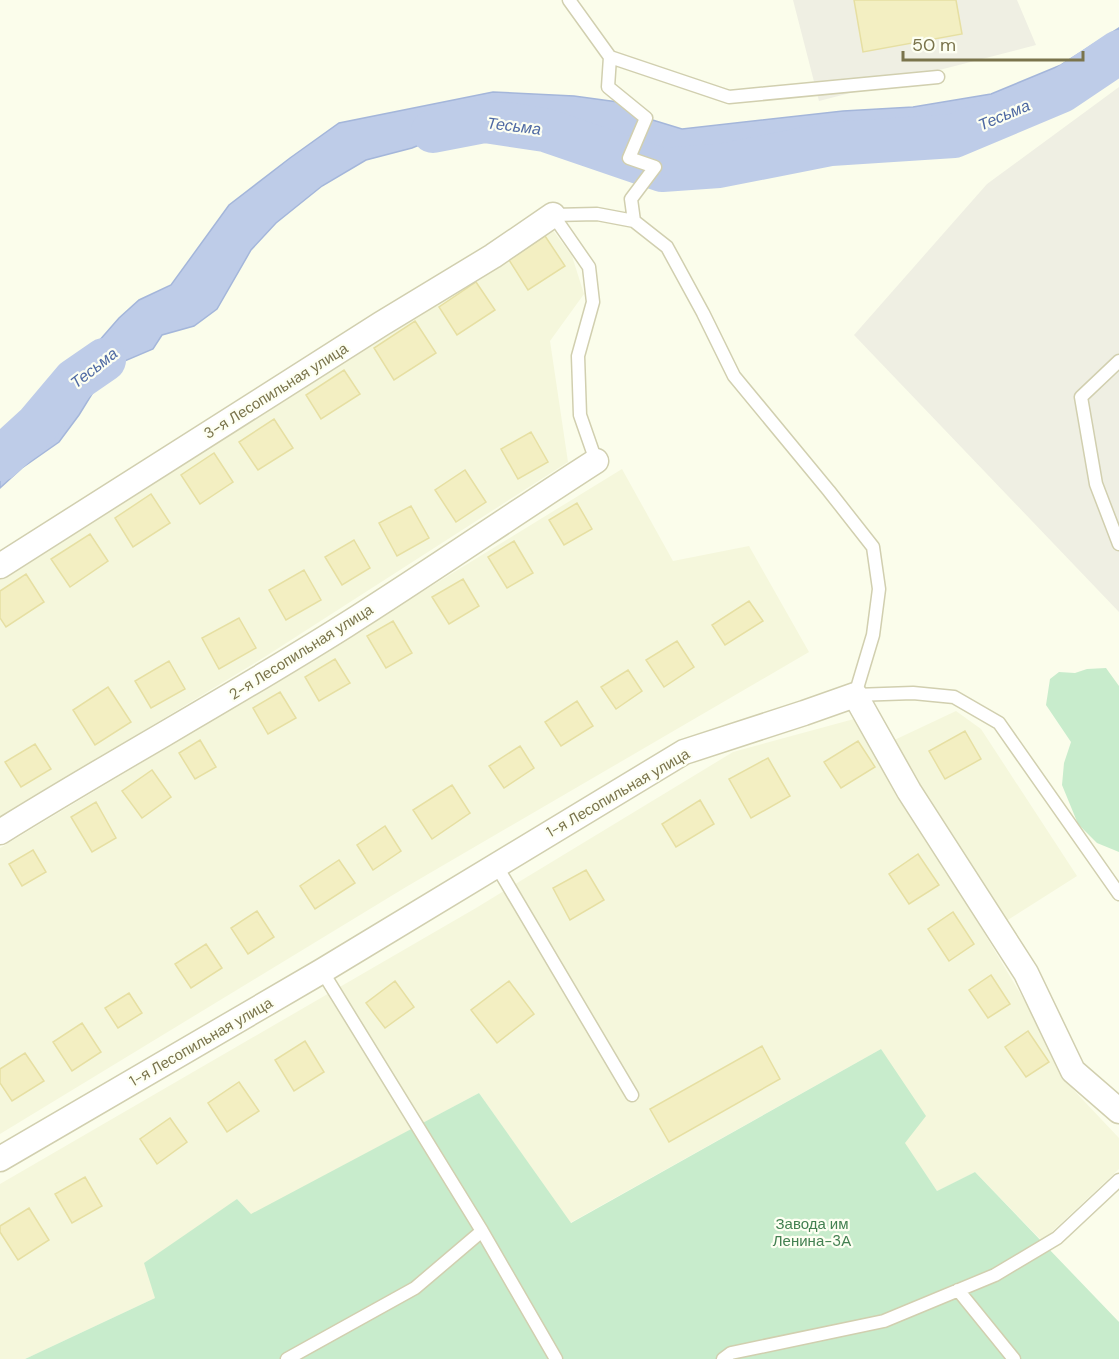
<svg xmlns="http://www.w3.org/2000/svg" width="1119" height="1359" viewBox="0 0 1119 1359" font-family="'DM Sans',sans-serif">
<style>
.residential{fill:#f5f7dc}
.industrial{fill:#efefe3}
.green{fill:#c8eccc}
.water{fill:#becce8;stroke:#a4b6da;stroke-width:1.5}
.lines{fill:none;stroke-linecap:round;stroke-linejoin:round}
.river{stroke:#becce8;stroke-width:44}
.building{fill:#f3efc2;stroke:#e6dfa2;stroke-width:1.5}
.service-casing{stroke:#d1cfaf;stroke-width:15}
.minor-casing{stroke:#d1cfaf;stroke-width:27}
.service{stroke:#fff;stroke-width:12}
.minor{stroke:#fff;stroke-width:24}
.labels{text-anchor:middle;dominant-baseline:central;stroke-width:4.5;stroke-linejoin:round;paint-order:stroke}
.street-label{font-size:15px;fill:#7a744c;stroke:#fdfff2}
.park-label{font-size:15px;fill:#438051;stroke:#fdfff2}
.water-label{font-size:16px;font-style:italic;fill:#4e69a3;stroke:#fdfff2}
</style>
<rect width="100%" height="100%" fill="#fbfdeb"/>
<!-- residential -->
<path class="residential" d="M549,225L572,256L584,294L550,341L568,462L263,658L0,818V575Z
M622,469L673,561L749,546L809,652L406,887L0,1134V848L236,706Z
M956,711L981,729L1077,876L1003,923L888,743Z
M854,719L918,822L1048,1040L1067,1083L1119,1138V1169L1042,1241L975,1172L937,1191L904,1143L881,1049L570,1223L479,1093L251,1215L237,1199L155,1298L25,1359H0V1184L476,908L733,752Z"/>
<!-- industrial -->
<path class="industrial" d="M793,0H1017L1036,45L819,101Z
M1119,87V612L854,335L987,184Z"/>
<!-- green -->
<path class="green" d="M1106,668L1119,686V852L1097,843L1078,824L1062,785L1064,763L1071,742L1046,705L1050,679L1059,672L1075,673L1087,669Z
M881,1049L926,1116L905,1143L937,1191L975,1172L1119,1322V1359H25L155,1298L144,1263L237,1199L251,1214L479,1093L571,1223Z"/>
<!-- water -->
<path class="water" d="M1119,28V58L1099,74L1037,104L946,129L855,135L772,149L704,170L655,167L635,164L601,145L574,136L501,119L456,130L412,148L366,160L322,186L276,223L251,250L217,309L194,326L162,335L153,349L108,368L79,415L59,442L22,468L0,488V445L57,403L78,365L119,318L139,300L171,285L229,205L290,158L339,123L493,92L574,96L618,102L646,118L682,129L843,111L913,107L991,94L1061,65Z"/>
<g class="lines">
<!-- river -->
<path class="river" d="M433,131L485,121L545,130L662,170L719,166L831,144L954,136L1061,91L1119,52
M0,459L37,425L75,380L104,360"/>
</g>
<!-- building -->
<path class="building" d="M854,0H956L962,34L863,52Z
M545,236L565,266L528,290L509,260Z
M476,282L495,310L457,335L439,307Z
M415,321L436,353L394,380L374,348Z
M344,370L360,394L321,419L306,395Z
M274,419L293,448L258,470L239,442Z
M531,432L548,462L518,479L501,449Z
M214,453L233,482L200,504L181,475Z
M465,470L486,502L456,522L435,490Z
M151,494L170,523L133,547L115,518Z
M577,503L592,529L564,545L549,520Z
M411,506L429,538L397,556L379,523Z
M90,534L108,561L70,587L51,559Z
M354,540L370,568L342,585L325,557Z
M514,541L533,573L507,588L488,557Z
M304,570L321,600L286,620L269,590Z
M26,574L44,602L6,627L0,618V591Z
M463,579L479,606L449,624L432,597Z
M749,601L763,621L725,645L712,625Z
M239,618L256,648L219,669L202,638Z
M393,621L412,653L386,668L367,636Z
M677,641L694,667L664,687L646,660Z
M335,659L350,683L319,701L305,677Z
M169,661L185,689L151,708L135,681Z
M628,670L642,691L616,709L601,687Z
M108,687L131,722L95,745L73,710Z
M280,692L296,718L268,734L253,708Z
M577,701L593,726L561,746L545,722Z
M965,731L981,759L945,779L929,751Z
M200,740L216,767L195,779L179,753Z
M858,741L875,767L841,788L824,762Z
M35,744L51,769L21,787L5,762Z
M520,746L534,768L504,788L489,766Z
M768,758L790,796L751,818L729,779Z
M152,770L171,797L142,818L122,791Z
M452,785L470,813L432,839L413,810Z
M700,800L714,824L676,847L662,824Z
M96,802L116,838L92,852L71,817Z
M385,826L401,851L373,870L357,845Z
M33,850L46,872L22,886L9,864Z
M918,854L939,885L909,904L889,874Z
M339,860L355,883L315,909L300,886Z
M586,870L604,900L570,920L553,888Z
M257,911L274,937L248,954L231,928Z
M953,912L974,944L949,961L928,929Z
M206,944L222,968L191,988L175,964Z
M991,975L1010,1004L988,1018L969,990Z
M395,981L414,1007L385,1028L366,1003Z
M509,981L534,1014L497,1043L471,1010Z
M129,993L142,1013L118,1028L105,1008Z
M82,1023L101,1052L72,1071L53,1042Z
M1028,1031L1049,1062L1026,1077L1005,1047Z
M305,1041L324,1072L294,1091L275,1060Z
M762,1046L780,1079L669,1142L650,1109Z
M25,1053L44,1081L12,1101L0,1083V1069Z
M239,1082L259,1111L227,1132L208,1103Z
M170,1118L187,1142L157,1164L140,1139Z
M85,1177L102,1206L72,1223L55,1194Z
M29,1208L49,1240L18,1260L0,1232V1226Z"/>
<g class="lines">
<!-- service casing -->
<g class="service-casing">
<path id="service" d="M569,0L610,57L729,97L938,77
M610,57L608,87L646,118L629,158L655,167L631,199L634,221
M553,215L597,214L634,221L667,247L703,313L734,376L829,491L873,547L879,589L873,635L855,695L913,693L954,697L999,723L1119,894
M553,215L589,267L593,302L578,356L580,415L596,461
M1119,361L1081,397L1096,484L1119,544
M496,865L632,1095
M322,971L482,1231L556,1359
M958,1290L1014,1359
M287,1359L415,1288L482,1231
M723,1359L731,1353L884,1321L995,1275L1057,1238L1119,1180"/>
</g>
<!-- minor casing -->
<g class="minor-casing">
<path id="minor" d="M0,566L381,324L493,256L553,215
M0,832C114,761 232,697 346,625C430,572 512,515 596,461
M0,1159L322,971L684,752L804,713L855,695L909,791L1026,973L1073,1071L1119,1111"/>
</g>
<!-- service -->
<use href="#service" class="service"/>
<!-- minor -->
<use href="#minor" class="minor"/>
</g>
<g class="labels">
<!-- street labels -->
<g class="street-label">
<text transform="translate(276 391) rotate(-32)">3-я Лесопильная улица</text>
<text transform="translate(301 652) rotate(-32)">2-я Лесопильная улица</text>
<text transform="translate(618 793) rotate(-30)">1-я Лесопильная улица</text>
<text transform="translate(201 1042) rotate(-30)">1-я Лесопильная улица</text>
</g>
<!-- park labels -->
<g class="park-label">
<text x="812" y="1224">Завода им<tspan x="812" dy="17">Ленина-3А</tspan></text>
</g>
<!-- water labels -->
<g class="water-label">
<text transform="translate(1004 115) rotate(-23)">Тесьма</text>
<text transform="translate(514 126) rotate(7)">Тесьма</text>
<text transform="translate(94 368) rotate(-38)">Тесьма</text>
</g>
</g>
<!-- scale -->
<path d="M903 51v9h180v-9" fill="none" stroke="#7a744c" stroke-width="3"/>
<text x="912" y="51" font-size="18" fill="#7a744c" stroke="#fdfff2" stroke-width="4.5" paint-order="stroke">50 m</text>
</svg>
